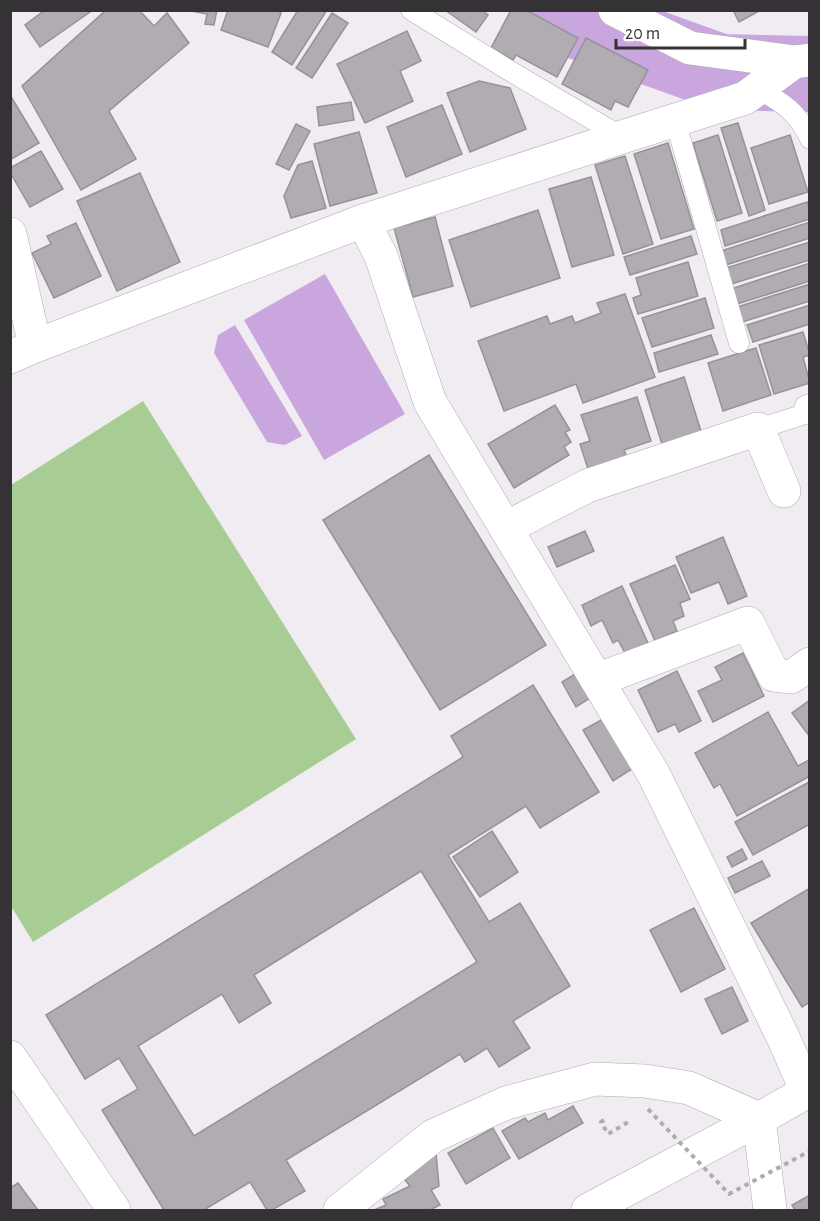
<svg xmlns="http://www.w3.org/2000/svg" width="820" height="1221" viewBox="0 0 820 1221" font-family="'Alegreya Sans',sans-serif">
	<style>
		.green { fill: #a8cd94 }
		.water { fill: #caa6df }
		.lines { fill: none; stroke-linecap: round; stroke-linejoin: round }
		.river { stroke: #caa6df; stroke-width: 76 }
		.building { fill: #b0acb2; stroke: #969298; stroke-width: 1.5; fill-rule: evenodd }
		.service-casing { stroke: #b0acb2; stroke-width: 21 }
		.minor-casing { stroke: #b0acb2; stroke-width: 34 }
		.secondary-casing { stroke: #b0acb2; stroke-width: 34 }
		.path { stroke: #afacb0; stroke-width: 4; stroke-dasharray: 4.5 4.5; stroke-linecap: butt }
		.service { stroke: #fff; stroke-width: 20 }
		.minor { stroke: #fff; stroke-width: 33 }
		.secondary { stroke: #fff; stroke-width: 33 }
		.path-bridge { stroke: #afacb0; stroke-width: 4; stroke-dasharray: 4.5 4.5; stroke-linecap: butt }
	</style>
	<rect width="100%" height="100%" fill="#f0ecf2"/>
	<!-- green -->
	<path class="green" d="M143,401l213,338 -323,203 -22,-36v-421z"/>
	<!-- water -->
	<g class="water">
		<path d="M325,274l80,140 -81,46 -80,-140z"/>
		<path d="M235,325l67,111 -17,9 -18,-3 -53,-89 4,-18z"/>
	</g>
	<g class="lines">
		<!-- river -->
		<path class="river" d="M560,10l15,10 145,52 90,2"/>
	</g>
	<!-- building -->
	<g class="building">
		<path d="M45,10h44l1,2 -50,35 -15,-22z"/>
		<path d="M106,10h33l15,16 13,-13 22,30 -80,68 27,48 -55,31 -59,-104z"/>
		<path d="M186,10h31l-3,15 -9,-1 2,-10z"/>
		<path d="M228,10h47l6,3 -13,34 -47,-17z"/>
		<path d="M298,10h29l-35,55 -20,-13z"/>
		<path d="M445,10h37l6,5 -12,17z"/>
		<path d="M511,10h15l52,28 -21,39 -41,-22 -3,5 -22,-12z"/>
		<path d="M733,10h28l-22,12z"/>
		<path d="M332,13l16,10 -36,55 -16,-10z"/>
		<path d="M407,31l14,30 -21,10 13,30 -48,22 -28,-59z"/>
		<path d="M586,38l62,32 -20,37 -13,-6 -4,9 -49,-26z"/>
		<path d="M479,81l31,7 16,41 -56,23 -23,-59z"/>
		<path d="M10,95l29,48 -29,17z"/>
		<path d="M351,102l3,18 -35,6 -2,-19z"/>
		<path d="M442,105l20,49 -56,23 -19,-50z"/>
		<path d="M738,123l27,87 -16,6 -28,-88z"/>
		<path d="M296,124l14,7 -21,39 -13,-6z"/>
		<path d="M359,132l18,61 -47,13 -16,-62z"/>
		<path d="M718,135l24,78 -25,8 -24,-78z"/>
		<path d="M790,135l18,57 -39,12 -18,-56z"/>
		<path d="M668,143l26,86 -33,10 -27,-85z"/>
		<path d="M41,151l22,38 -33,18 -20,-35v-4z"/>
		<path d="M625,156l28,88 -30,10 -28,-89z"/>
		<path d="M312,161l14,47 -35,10 -7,-22 14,-31z"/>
		<path d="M140,173l40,89 -63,29 -40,-90z"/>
		<path d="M591,177l23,78 -42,12 -23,-78z"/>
		<path d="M807,202l3,10v7l-85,27 -4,-16z"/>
		<path d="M538,210l22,68 -89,29 -22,-67z"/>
		<path d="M435,217l18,69 -40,11 -19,-69z"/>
		<path d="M810,222v16l-84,27 -5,-14z"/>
		<path d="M76,223l25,53 -47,22 -22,-45 19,-9 -4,-8z"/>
		<path d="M691,236l6,18 -67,21 -6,-18z"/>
		<path d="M810,242v18l-79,24 -5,-16z"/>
		<path d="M688,262l10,34 -60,18 -5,-16 8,-3 -5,-17z"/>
		<path d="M810,263v18l-73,23 -6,-15z"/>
		<path d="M810,284v17l-68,21 -5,-15z"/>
		<path d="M625,294l30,83 -72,26 -7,-19 -72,27 -26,-70 69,-25 3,8 22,-8 3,7 26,-10 -4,-10z"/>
		<path d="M705,298l9,30 -62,19 -10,-29z"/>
		<path d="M810,305v19l-57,18 -6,-17z"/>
		<path d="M803,332l7,23 -7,2 7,26 -36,11 -15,-49z"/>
		<path d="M711,335l7,19 -59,18 -5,-19z"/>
		<path d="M756,348l15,47 -48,16 -15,-48z"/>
		<path d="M684,377l17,54 -39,13 -17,-54z"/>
		<path d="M637,397l14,44 -27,9 3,7 -39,12 -8,-25 10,-3 -9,-26z"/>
		<path d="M555,405l15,25 -5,2 6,10 -7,5 5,8 -55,33 -26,-44z"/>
		<path d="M429,455l117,190 -106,65 -117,-190z"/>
		<path d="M585,531l9,20 -37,16 -9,-20z"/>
		<path d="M723,537l24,59 -19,8 -9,-22 -28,11 -15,-36z"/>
		<path d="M675,565l15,34 -10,4 4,13 -11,5 4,10 -22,10 -25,-57z"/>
		<path d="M622,586l26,57 -23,10 -7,-13 -5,3 -11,-23 -11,6 -9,-21z"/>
		<path d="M743,653l21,43 -51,26 -15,-31 24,-11 -7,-13z"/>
		<path d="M677,671l24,50 -22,11 -4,-8 -17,8 -20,-42z"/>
		<path d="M575,674l15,24 -14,9 -14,-25z"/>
		<path d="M533,685l66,107 -59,36 -14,-22 -78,49 41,67 31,-19 50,83 -57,35 17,27 -31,19 -12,-19 -22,14 -5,-8 -174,106 19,31 -33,19h-5l-17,-28 -46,28h-40l-62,-100 36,-21 -19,-31 -34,21 -39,-64 417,-258 -12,-21zM421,871l56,91 -283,174 -56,-90 84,-52 17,29 32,-20 -17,-28z"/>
		<path d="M810,700v37l-18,-24z"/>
		<path d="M768,712l30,54 11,-6 1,16 -73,40 -17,-32 -6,4 -19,-35z"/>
		<path d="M603,719l29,50 -19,12 -30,-51z"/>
		<path d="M809,782l1,42 -57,31 -18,-33z"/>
		<path d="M492,831l26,41 -38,25 -27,-40z"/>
		<path d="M742,849l5,10 -15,8 -5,-10z"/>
		<path d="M762,861l8,15 -35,17 -7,-15z"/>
		<path d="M810,888v114l-8,5 -51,-84z"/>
		<path d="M694,908l31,61 -44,23 -31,-62z"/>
		<path d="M732,987l16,34 -26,13 -17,-35z"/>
		<path d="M573,1106l10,17 -64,36 -17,-28 23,-13 3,4 17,-9 3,7z"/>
		<path d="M493,1128l17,30 -44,26 -18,-31z"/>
		<path d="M436,1153l3,33 -8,4 9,15 -10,5h-56l12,-5 -3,-6 27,-13 -5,-6z"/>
		<path d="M18,1183l20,27h-28v-22z"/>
		<path d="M810,1195v15h-15l-3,-5z"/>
	</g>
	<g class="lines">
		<defs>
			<g id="service">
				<path d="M411,10l94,58 117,69"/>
				<path d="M758,89c25,14 40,23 52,50"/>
				<path d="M675,120l64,223"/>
				<path d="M758,429l47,-15v-8l5,-2"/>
			</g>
			<g id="minor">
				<path d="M615,10l75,38 104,14"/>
				<path d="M363,221l18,35 49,146 224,373 129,262 24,55"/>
				<path d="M10,234l25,112"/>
				<path d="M10,357l25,-11 328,-125 259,-84 123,-39 49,-36 16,-2"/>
				<path d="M506,528l81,-42 171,-57 26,62"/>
				<path d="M597,680l151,-57 26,52 17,2 19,-13"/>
				<path d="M10,1057l104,153"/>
				<path d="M340,1210l93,-74 73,-33 89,-24 50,2 44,7 70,31 11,91"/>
			</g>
			<path id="secondary" d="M588,1210l171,-91 51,-29"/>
		</defs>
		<!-- service casing -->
		<use href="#service" class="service-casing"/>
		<!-- minor casing -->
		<use href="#minor" class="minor-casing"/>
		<!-- secondary casing -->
		<use href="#secondary" class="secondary-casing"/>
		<!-- path -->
		<path class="path" d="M604,1120l-3,2 7,12 22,-13"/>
		<!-- service -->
		<use href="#service" class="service"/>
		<!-- minor -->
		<use href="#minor" class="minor"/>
		<!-- secondary -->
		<use href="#secondary" class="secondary"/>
		<!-- path-bridge -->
		<path class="path-bridge" d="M648,1109l81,85 81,-43"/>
	</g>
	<!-- border -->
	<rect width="820" height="1221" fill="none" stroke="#343234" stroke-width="24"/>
	<!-- scale -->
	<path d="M616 39v9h129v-9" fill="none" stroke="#343234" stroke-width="3"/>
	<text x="625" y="39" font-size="18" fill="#343234" stroke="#ffffff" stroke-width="4.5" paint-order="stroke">20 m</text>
</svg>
